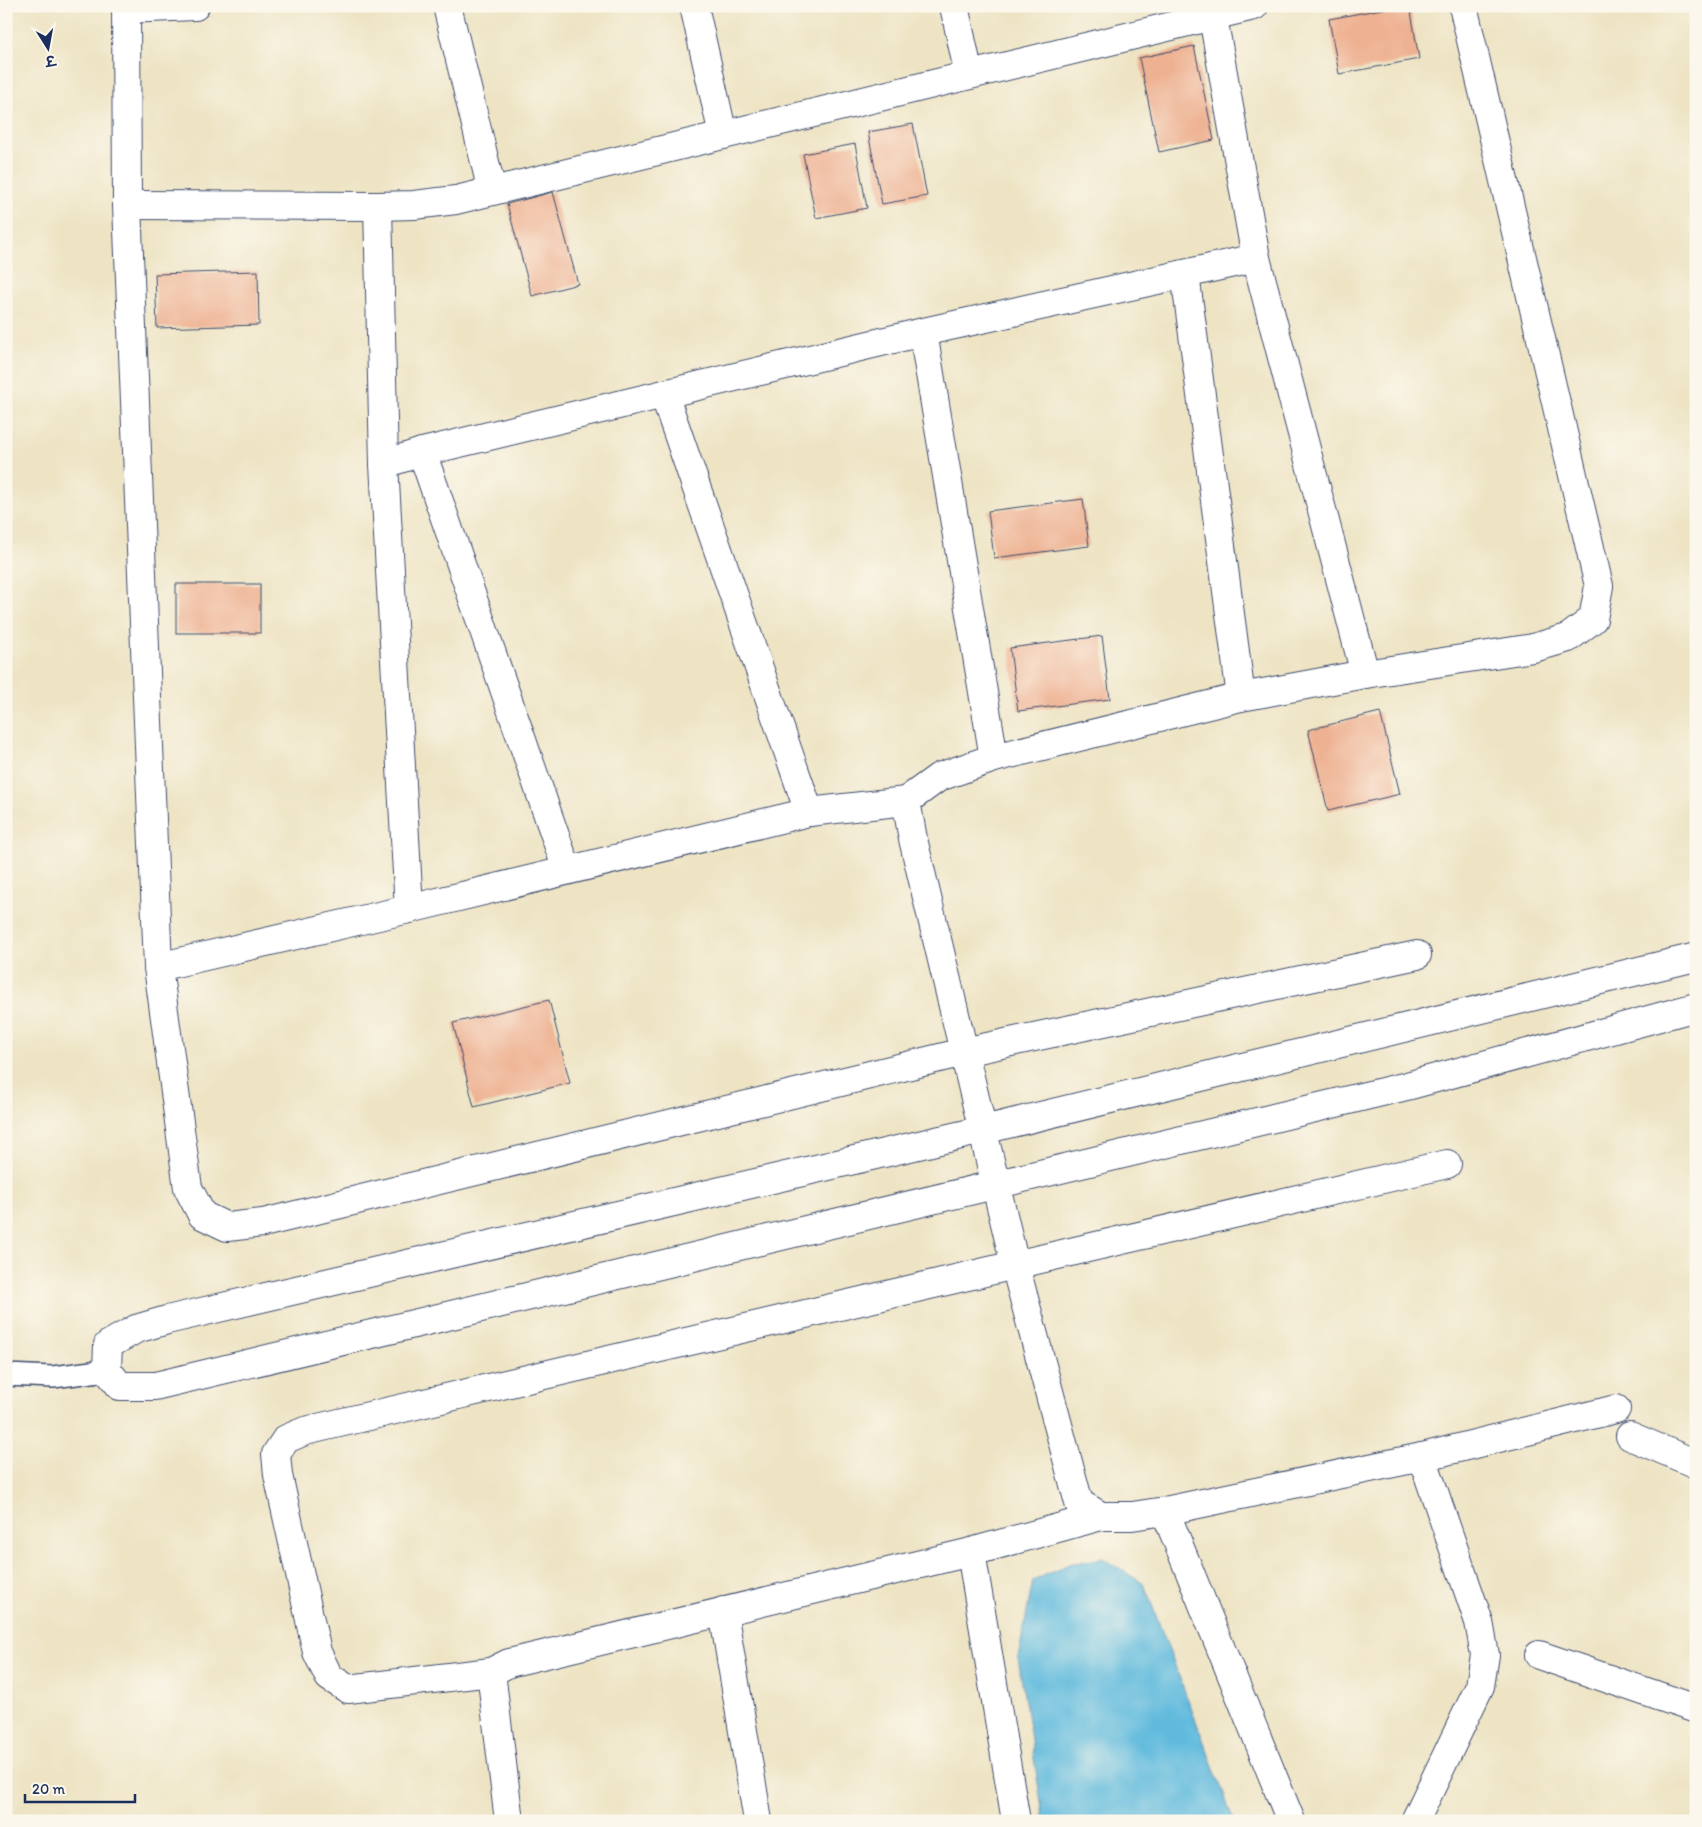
<svg xmlns="http://www.w3.org/2000/svg" width="1702" height="1827" viewBox="0 0 1702 1827" font-family="Itim,'Playpen Sans Deva',sans-serif">
	<style>
		.water { fill: #5fbadd; stroke: #3d749e }
		.building { fill: #eeb191 }
		.lines { fill: none; stroke-linecap: round; stroke-linejoin: round }
		.lane-casing { stroke: #3b4a6d; stroke-width: 24 }
		.street-casing { stroke: #3b4a6d; stroke-width: 30 }
		.lane { stroke: #fff; stroke-width: 21 }
		.street { stroke: #fff; stroke-width: 28 }
	</style>
	<rect width="100%" height="100%" fill="#fbf7ec"/>
	<filter id="ink" filterUnits="userSpaceOnUse"><feTurbulence type="fractalNoise" baseFrequency=".02" numOctaves="2"/><feDisplacementMap in="SourceGraphic" scale="10" xChannelSelector="R" yChannelSelector="G"/><feConvolveMatrix kernelMatrix="1 2 1 2 8 2 1 2 1" color-interpolation-filters="sRGB"/></filter>
	<filter id="wash" filterUnits="userSpaceOnUse"><feTurbulence type="fractalNoise" baseFrequency=".0096" numOctaves="4" result="noise"/><feDisplacementMap in="SourceGraphic" scale="20" xChannelSelector="R" yChannelSelector="G"/><feGaussianBlur stdDeviation="1.12" result="paint"/><feColorMatrix in="noise" values="0 0 0 0 0 0 0 0 0 0 0 0 0 0 0 0 0 1.4 0 .05"/><feComposite in="paint" operator="in"/></filter>
	<g filter="url(#wash)">
		<rect width="100%" height="100%" fill="#eee4c4"/>
		<!-- water -->
		<path class="water" d="M1103,1558l41,26 90,237h-190l-26,-163 15,-77 36,-17z"/>
		<g id="blocks">
			<!-- building -->
			<g class="building">
				<path d="M1398,6h12l9,53 -80,15 -10,-55z"/>
				<path d="M1194,46l20,94 -55,12 -20,-94z"/>
				<path d="M913,124l14,72 -45,8 -14,-72z"/>
				<path d="M855,144l12,64 -51,10 -13,-64z"/>
				<path d="M553,192l25,92 -46,12 -25,-92z"/>
				<path d="M258,271l1,54 -102,3 -2,-54z"/>
				<path d="M1083,499l6,47 -95,12 -6,-47z"/>
				<rect x="176" y="584" width="84" height="49"/>
				<path d="M1102,636l8,63 -92,12 -8,-63z"/>
				<path d="M1380,712l20,82 -72,17 -20,-81z"/>
				<path d="M549,1000l21,83 -96,24 -21,-84z"/>
			</g>
		</g>
	</g>
	<g filter="url(#ink)">
		<use href="#blocks" fill-opacity="0" stroke="#3b4a6d" stroke-width="1"/>
		<g class="lines">
			<defs>
				<path id="lane" d="M6,1375l47,2 54,-7"/>
				<g id="street">
					<path d="M126,6l1,199 31,762 30,221 14,27 25,12 36,-4 701,-171 453,-97"/>
					<path d="M447,6l45,185"/>
					<path d="M694,6l29,129"/>
					<path d="M954,6l15,69"/>
					<path d="M1211,6l45,252 109,416"/>
					<path d="M1463,6l136,580 -6,33 -25,19 -35,10 -168,26 -124,23 -247,61 -55,19 -33,24 7,38 102,426 64,238 22,13h31l33,-5 257,-54 194,-48"/>
					<path d="M126,9l69,-3"/>
					<path d="M127,205l251,1 36,-1 42,-5 798,-194"/>
					<path d="M378,206l6,258 25,445"/>
					<path d="M1185,274l56,423"/>
					<path d="M923,332l71,426"/>
					<path d="M664,394l145,418"/>
					<path d="M422,452l145,418"/>
					<path d="M384,464l38,-12 501,-120 333,-74"/>
					<path d="M1696,957l-713,173 -816,190 -31,9 -28,16 -1,25 13,16h35l1252,-300 289,-79"/>
					<path d="M158,967l251,-58 400,-97 97,-11"/>
					<path d="M1630,1436l66,28"/>
					<path d="M1165,1511l126,310"/>
					<path d="M971,1552l45,269"/>
					<path d="M723,1611l35,210"/>
					<path d="M1539,1655l157,54"/>
					<path d="M491,1672l-143,17 -19,-12 -12,-25 -39,-177 -2,-21 10,-15 19,-8 1142,-267"/>
					<path d="M509,1821l-18,-149 18,-9 462,-111 130,-36"/>
					<path d="M1415,1821l65,-135 5,-31 -6,-33 -57,-165"/>
				</g>
			</defs>
			<!-- lane casing -->
			<use href="#lane" class="lane-casing"/>
			<!-- street casing -->
			<use href="#street" class="street-casing"/>
			<!-- lane -->
			<use href="#lane" class="lane"/>
			<!-- street -->
			<use href="#street" class="street"/>
		</g>
	</g>
	<!-- margin -->
	<rect width="1702" height="1827" fill="none" stroke="#fbf7ec" stroke-width="25"/>
	<!-- north arrow -->
	<g transform="translate(48 48) rotate(169)" stroke="#fbf7ec" stroke-width="4" paint-order="stroke">
	<path d="M0-4L9 19L0 12L-9 19Z" fill="#1b2f5e"/>
	<text y="-8" font-size="14" font-weight="bold" text-anchor="middle" fill="#1b2f5e">उ</text>
	</g>
	<!-- scale -->
	<path d="M25 1794v8h110v-8" fill="none" stroke="#1b2f5e" stroke-width="2.5"/>
	<text x="32" y="1794" font-size="15" fill="#1b2f5e" stroke="#fbf7ec" stroke-width="4" paint-order="stroke">20 m</text>
</svg>
